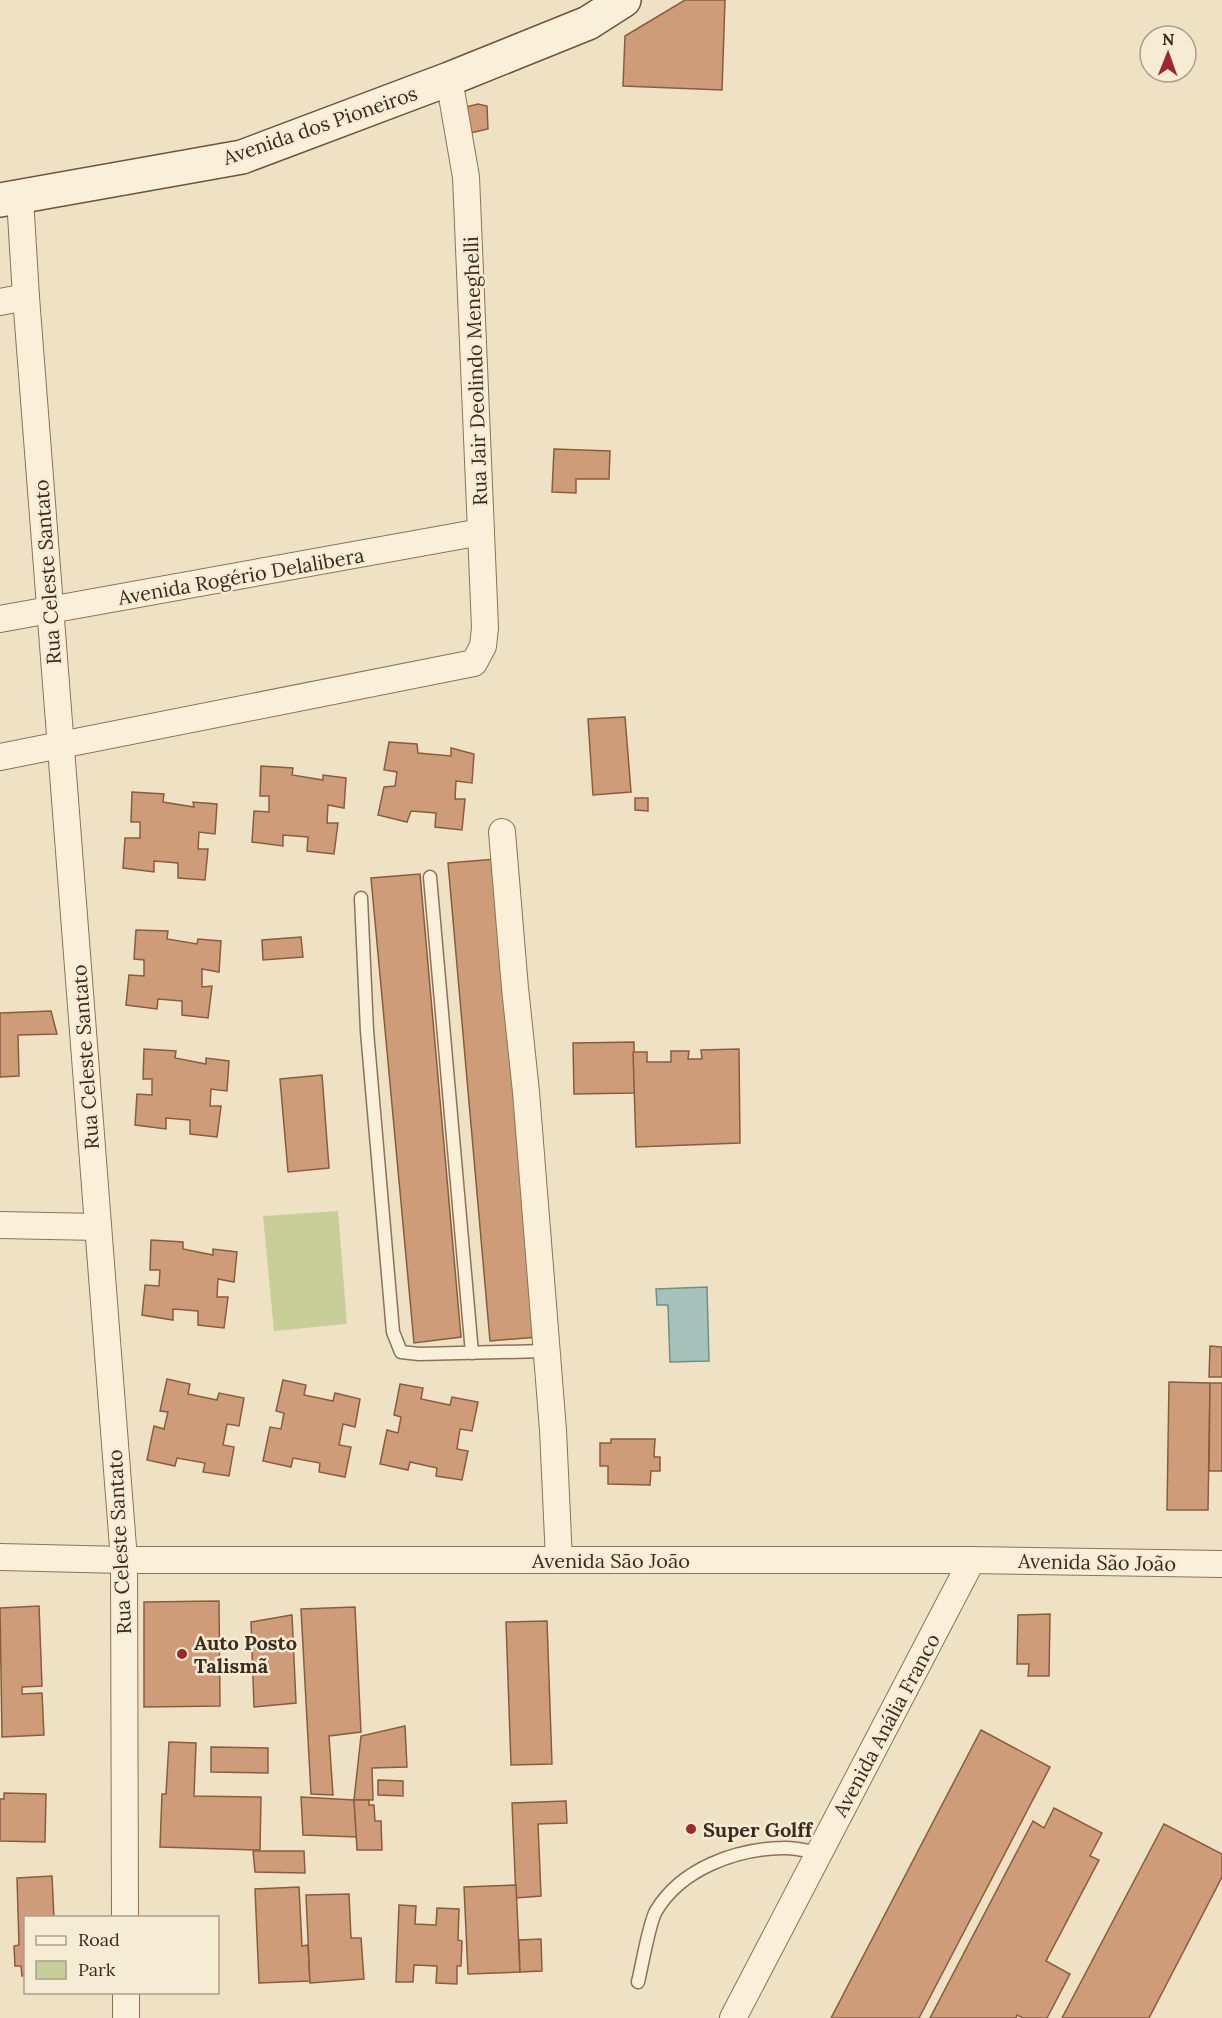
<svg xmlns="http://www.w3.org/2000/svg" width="1222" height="2018" viewBox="0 0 1222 2018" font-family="Lora,serif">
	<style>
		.green { fill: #c8ce98 }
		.water { fill: #a6c2ba; stroke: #6c9187; stroke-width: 1.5 }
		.building { fill: #ce9c79; stroke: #8a5c3f; stroke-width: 1.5 }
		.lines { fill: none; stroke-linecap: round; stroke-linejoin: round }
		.service-casing { stroke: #8a735a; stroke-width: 15 }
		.minor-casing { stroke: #8a735a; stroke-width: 28 }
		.secondary-casing { stroke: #6c543d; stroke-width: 36 }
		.service { stroke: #faefd8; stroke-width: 12 }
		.minor { stroke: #faefd8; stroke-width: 26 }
		.secondary { stroke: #faefd8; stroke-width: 33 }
		.poi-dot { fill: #9b292b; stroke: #f6ecd4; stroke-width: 2 }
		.labels { text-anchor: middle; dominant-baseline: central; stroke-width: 5; stroke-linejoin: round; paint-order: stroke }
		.street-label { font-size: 20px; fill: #3a2b1e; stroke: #f6ecd4 }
		.poi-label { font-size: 20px; font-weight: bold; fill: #3a2b1e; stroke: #f6ecd4; text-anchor: start }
	</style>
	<rect width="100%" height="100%" fill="#efe2c4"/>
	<!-- green -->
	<path class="green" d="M338,1211l9,113 -73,7 -11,-115z"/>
	<!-- water -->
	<path class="water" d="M707,1287l2,74 -39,1 -2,-57h-11l-1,-16z"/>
	<!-- building -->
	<g class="building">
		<path d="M685,0h40l-3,90 -99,-4 2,-50z"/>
		<path d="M478,104l9,2 1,23 -18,4 -4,-26z"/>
		<path d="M554,449l56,2 -1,28h-33v14l-24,-1z"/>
		<path d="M625,717l6,75 -38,3 -5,-76z"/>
		<path d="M389,742l28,2 1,9 33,3v-8l23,6 -2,29 -16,-2 -1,18h10l-3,31 -27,-3 1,-14 -25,-2 -4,11 -29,-7 6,-28 11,-1 2,-14 -13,-2z"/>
		<path d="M261,766l32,2 -1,7 31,5v-5l23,3 -2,30 -16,-3 -1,18h11l-4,31 -27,-3 1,-14 -25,-2v11l-31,-4 2,-31 15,1v-16h-9z"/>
		<path d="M132,792l32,2 -1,8 31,5 -1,-5 24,2 -2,30 -16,-2 -1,17h10l-3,31 -27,-2v-15l-24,-2v11l-31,-4 2,-30h15v-16h-9z"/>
		<path d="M635,798h13v13l-13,-1z"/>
		<path d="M496,859l42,478 -48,4 -42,-478z"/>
		<path d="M420,874l41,463 -47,6 -43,-465z"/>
		<path d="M136,930l32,1 -1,8 30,5 1,-5 23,2 -2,31 -17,-3v18l10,-1 -4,32 -26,-3v-14l-24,-2 -1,10 -31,-4 3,-30 15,1v-16l-10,-1z"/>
		<path d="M301,937l2,20 -40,3 -1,-20z"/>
		<path d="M51,1011l6,23 -39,1 1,41 -19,1v-64z"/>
		<path d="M634,1042l1,51 -61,1 -1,-51z"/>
		<path d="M144,1049l32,2 -1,7 31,6v-6l23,3 -2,30 -16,-2 -1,17h11l-4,31 -27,-3v-14l-24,-2v11l-31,-4 2,-31 15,1v-16h-9z"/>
		<path d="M739,1049l1,94 -104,4 -3,-95h14v10h24v-11h18l-1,8h14l-1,-9z"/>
		<path d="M322,1075l7,93 -41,4 -8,-93z"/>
		<path d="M151,1240l32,2v7l30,6v-6l24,3 -3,30 -16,-3 -1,18h11l-4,31 -26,-3v-14l-25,-2v11l-31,-5 3,-30 14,1 1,-16h-10z"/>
		<path d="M1210,1346l12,1v30h-13z"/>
		<path d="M167,1379l23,5 -2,10 29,6 2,-7 25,5 -5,28 -12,-2 -4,21 11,2 -5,29 -26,-4 2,-9 -28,-5 -2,8 -28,-6 7,-34 10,3 4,-17 -8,-1z"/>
		<path d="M283,1380l23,5 -2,10 29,6 2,-8 25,6 -5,28 -12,-3 -4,21 12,2 -6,30 -26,-5 1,-9 -27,-5 -2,9 -28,-6 7,-34 11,2 3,-16 -8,-2z"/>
		<path d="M1169,1382l41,1 -2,127h-41z"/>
		<path d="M1210,1383h12v88h-13z"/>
		<path d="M400,1384l23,4 -2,11 29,6 2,-8 26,5 -6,29 -12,-2 -3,20 11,2 -6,29 -26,-4 1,-8 -27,-6 -2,8 -28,-6 7,-34 11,3 3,-16 -7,-2z"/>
		<path d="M611,1439h44l-1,18h6v14h-9l-1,14 -42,-1v-18h-8v-23h11z"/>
		<path d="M219,1601l1,105 -76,1v-105z"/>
		<path d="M39,1606l3,80 -20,1v7l20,-1 2,42 -42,2 -2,-129z"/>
		<path d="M355,1607l6,125 -32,4 4,59 -22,-1 -10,-185z"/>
		<path d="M1050,1614l-1,62h-21l1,-12h-12l1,-49z"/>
		<path d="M292,1615l4,88 -42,4 -3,-85z"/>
		<path d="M547,1621l5,143 -41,1 -5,-143z"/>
		<path d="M405,1726l2,41 -35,1 1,32h-19l7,-64z"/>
		<path d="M981,1730l69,37 -131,251h-88z"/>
		<path d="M169,1742l27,1 -2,53 67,1 -1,53 -100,-3 2,-53h4z"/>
		<path d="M211,1747l57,1v25l-57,-1z"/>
		<path d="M378,1780l25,1v15l-25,-1z"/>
		<path d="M4,1793l42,1 -1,48 -45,-1v-42h4z"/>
		<path d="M301,1797l53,3 3,37 -54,-2z"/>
		<path d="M354,1800h15v5h5l1,16h6l1,29h-25z"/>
		<path d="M566,1801l1,22 -29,1 3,72 -25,2 -4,-95z"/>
		<path d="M1054,1808l48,25 -12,23 9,4 -53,101 24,13 -23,44h-24l-6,-3 -1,3h-86l103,-197 11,7z"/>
		<path d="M1164,1824l58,30v23l-73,141h-87z"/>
		<path d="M253,1851h51l1,22 -50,-1z"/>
		<path d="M52,1876l2,42h-28v57l-4,1 -1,-10h-6l-1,-20 5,-1 -2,-67z"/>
		<path d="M516,1885l4,87 -52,2 -4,-87z"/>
		<path d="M299,1887l3,59 6,-1 2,36 -51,2 -4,-94z"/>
		<path d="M349,1894l2,44h10l3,41 -54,4 -4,-88z"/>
		<path d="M399,1905l17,1 -1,18 21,1 1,-17 22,1 -1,31 4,1 -1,25h-4v18l-21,-1 1,-17 -23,-1 -1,17h-17z"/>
		<path d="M541,1939l1,32 -22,1 -1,-32z"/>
	</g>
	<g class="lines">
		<defs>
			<g id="service">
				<path d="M430,877l42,476"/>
				<path d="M361,898l6,133 26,301 8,20 18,2 127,-3"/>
				<path d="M638,1982c4,-16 11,-59 18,-71 25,-42 79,-62 127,-63 11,-1 24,3 36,5"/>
			</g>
			<g id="minor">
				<path d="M20,198l6,99 98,1263 1,358"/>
				<path d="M0,302l26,-5"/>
				<path d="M0,619l481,-87"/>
				<path d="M0,757l474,-94 9,-17 2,-18 -4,-96 -15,-355 -17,-98"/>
				<path d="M502,832l13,156 11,104 27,338 6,130"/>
				<path d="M0,1225l98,2"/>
				<path d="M0,1557l124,3h844l254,4"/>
				<path d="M126,1992v26"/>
				<path d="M733,2018l239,-458"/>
			</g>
			<path id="secondary" d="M0,200l242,-43 207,-78 139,-56 36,-23"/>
		</defs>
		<!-- service casing -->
		<use href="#service" class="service-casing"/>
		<!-- minor casing -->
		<use href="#minor" class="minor-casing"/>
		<!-- secondary casing -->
		<use href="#secondary" class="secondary-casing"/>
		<!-- service -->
		<use href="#service" class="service"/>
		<!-- minor -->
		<use href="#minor" class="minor"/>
		<!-- secondary -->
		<use href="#secondary" class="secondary"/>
	</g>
	<!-- markers -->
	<g class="poi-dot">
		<circle cx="182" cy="1654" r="6"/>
		<circle cx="691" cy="1829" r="6"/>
	</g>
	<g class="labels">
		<!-- street labels -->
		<g class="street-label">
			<text transform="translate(320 125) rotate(-19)">Avenida dos Pioneiros</text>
			<text transform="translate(475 371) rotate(-92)">Rua Jair Deolindo Meneghelli</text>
			<text transform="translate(47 572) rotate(-94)">Rua Celeste Santato</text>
			<text transform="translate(241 576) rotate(-10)">Avenida Rogério Delalibera</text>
			<text transform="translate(85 1057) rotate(-94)">Rua Celeste Santato</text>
			<text transform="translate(119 1542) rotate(-93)">Rua Celeste Santato</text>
			<text x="611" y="1560">Avenida São João</text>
			<text transform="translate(1097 1562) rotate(1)">Avenida São João</text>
			<text transform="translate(886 1725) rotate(-62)">Avenida Anália Franco</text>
		</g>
		<!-- poi labels -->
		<g class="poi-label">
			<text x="194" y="1642">Auto Posto<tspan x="194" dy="23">Talismã</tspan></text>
			<text x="703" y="1829">Super Golff</text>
		</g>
	</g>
	<!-- legend -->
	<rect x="24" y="1916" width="195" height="78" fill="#f6ecd4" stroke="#ab9f8b" stroke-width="1.5"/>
	<rect x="36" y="1936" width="30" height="9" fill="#faefd8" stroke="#ab9f8b" stroke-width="1.5"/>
	<text x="78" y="1946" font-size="18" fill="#3a2b1e">Road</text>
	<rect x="36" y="1961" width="30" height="18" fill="#c8ce98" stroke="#ab9f8b" stroke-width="1.5"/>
	<text x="78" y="1976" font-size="18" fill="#3a2b1e">Park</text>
	<!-- north arrow -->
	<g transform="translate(1168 54) rotate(1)"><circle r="28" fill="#f6ecd4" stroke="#ab9f8b" stroke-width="1.5"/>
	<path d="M0-4.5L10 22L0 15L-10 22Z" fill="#9b292b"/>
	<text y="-9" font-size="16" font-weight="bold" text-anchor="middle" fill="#3a2b1e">N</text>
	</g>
</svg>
